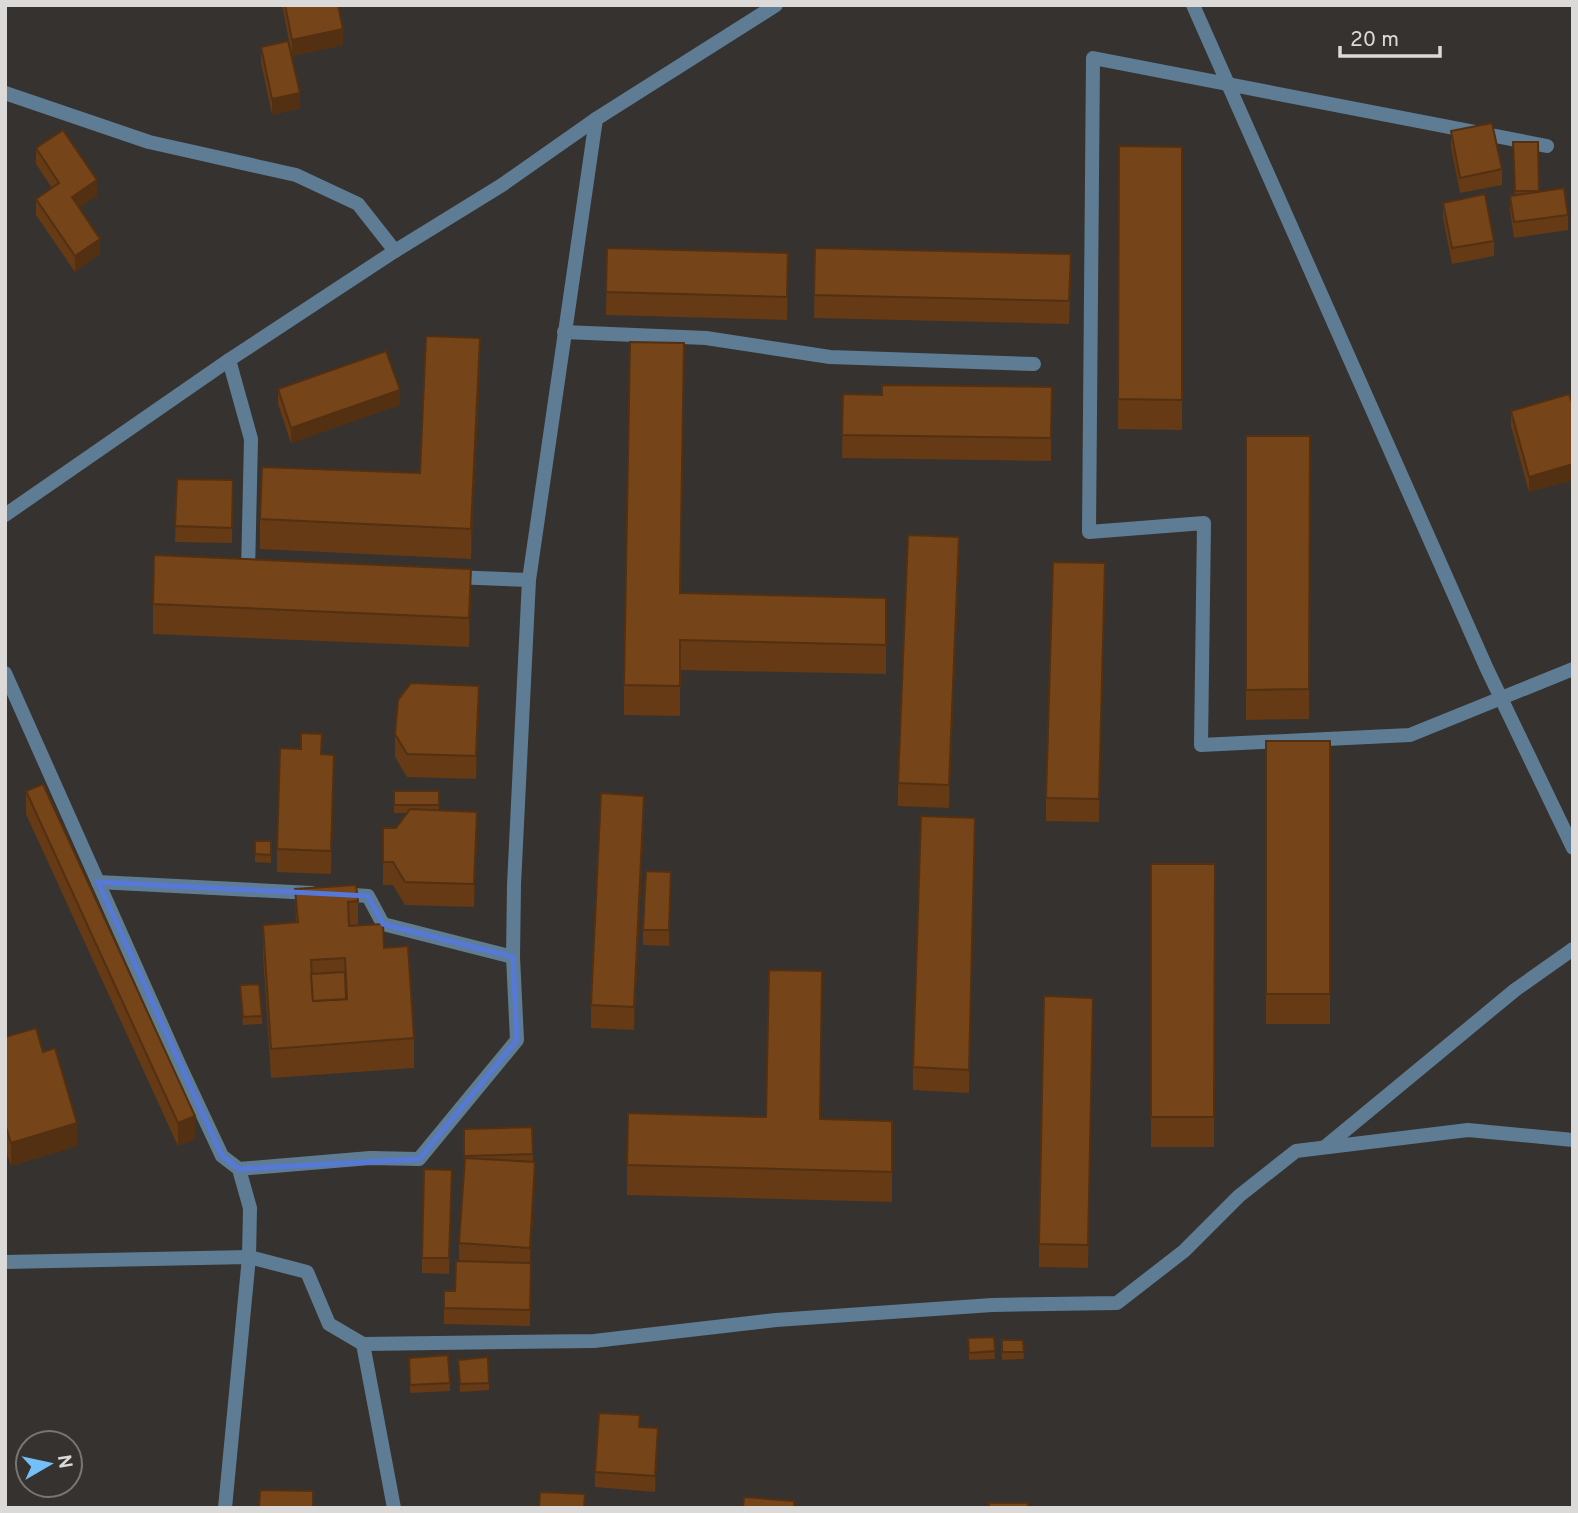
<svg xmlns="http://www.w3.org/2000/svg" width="1578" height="1513" viewBox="0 0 1578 1513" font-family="Overpass,sans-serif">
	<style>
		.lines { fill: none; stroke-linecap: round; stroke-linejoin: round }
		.street { stroke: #5e7d94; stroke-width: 14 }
		.wall { fill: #653a15 }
		.shaded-wall { fill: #523011 }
		.building { fill: #754418; stroke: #523011; stroke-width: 2; fill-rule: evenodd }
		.marked { fill: none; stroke: #5678d8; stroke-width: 5; stroke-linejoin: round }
	</style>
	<rect width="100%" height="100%" fill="#36322f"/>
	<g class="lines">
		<!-- street -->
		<g class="street">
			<path d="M1193,5l294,664 86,179"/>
			<path d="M5,93l144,49 147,33 62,29 37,47"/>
			<path d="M1547,146l-454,-88 -4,474 115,-9 -3,222 209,-10 163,-66"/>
			<path d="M564,332l142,6 124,19 204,7"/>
			<path d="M229,360l22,79 -3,133"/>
			<path d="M5,515l224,-155 166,-109 107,-66 94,-66"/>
			<path d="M453,577l76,3"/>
			<path d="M5,673l174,391 43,92 17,13 11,39 -1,49 -24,251"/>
			<path d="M98,882l214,11"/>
			<path d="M339,894l29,2 15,28 130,33"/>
			<path d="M1325,1147l190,-157 58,-41"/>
			<path d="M239,1169l131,-11 49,1 98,-119 -4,-83 1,-72 15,-305 67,-461 180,-114"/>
			<path d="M5,1262l244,-5 58,15 22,52 34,20 231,-3 182,-21 216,-15 125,-2 67,-52 55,-55 57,-45 172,-21 105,10"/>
			<path d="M363,1344l31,164"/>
		</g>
	</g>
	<!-- wall -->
	<g class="wall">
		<path d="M282,5h56l5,40 -51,11z"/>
		<path d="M261,47l39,61 -28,7 -11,-53z"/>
		<path d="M1451,131l51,38v16l-42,8 -9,-46z"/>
		<path d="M1513,142h25l1,50 29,23v15l-54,8 -4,-27v-15l5,-1z"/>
		<path d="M1119,146l63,1v283l-64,-1z"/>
		<path d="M36,148l61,47 -18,13 21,46 -25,18 -39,-57v-16l16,-11 -16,-24z"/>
		<path d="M1443,203l51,38v15l-42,8 -9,-46z"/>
		<path d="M607,248l181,28 -1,44 -181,-5z"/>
		<path d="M815,248l256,29 -2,47 -255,-6z"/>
		<path d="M480,368l-9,191 -211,-10v-30l160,-46z"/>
		<path d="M684,373l-3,220 205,5v76l-206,-4v46l-56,-1v-30z"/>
		<path d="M1052,387l-1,74 -209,-3 1,-64 39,1z"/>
		<path d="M278,389l122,16 -109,38 -13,-39z"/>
		<path d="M1573,405v75l-44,12 -18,-66v-15z"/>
		<path d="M1246,436h64l-1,283 -63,1z"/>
		<path d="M177,479l56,1 -1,63 -57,-1z"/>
		<path d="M959,560l-10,248 -51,-2v-23z"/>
		<path d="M1105,586l-6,236 -53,-1v-23z"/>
		<path d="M471,599l-2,48 -316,-13v-30z"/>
		<path d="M479,709l-3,70 -69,-2 -12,-20v-23z"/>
		<rect x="1266" y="741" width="64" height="283"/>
		<path d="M322,754l12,24 -3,96 -54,-2v-23z"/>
		<path d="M26,791l169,348 -17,7 -152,-332z"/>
		<path d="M394,791h45v19l38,25 -3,72 -69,-2 -12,-20h-10v-57h13l11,-15h-13z"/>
		<path d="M644,819l-10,211 -43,-2v-23z"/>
		<path d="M255,841h16v22l-16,-1z"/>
		<path d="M975,841l-6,252 -56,-3v-23z"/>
		<path d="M1151,864h64l-1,283h-63z"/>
		<path d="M671,872l-2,74 -26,-1v-15z"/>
		<path d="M295,889l63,12v25l26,22 30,90v30l-143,10 -8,-123v-30l33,-2z"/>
		<path d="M240,985l22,31v8l-19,1z"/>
		<path d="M1093,998l-5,270 -49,-1v-23z"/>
		<path d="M822,1001l-2,118 72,2v81l-265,-7v-30l139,-48z"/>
		<path d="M5,1037l38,15 34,94 -66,20 -6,-19z"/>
		<path d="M532,1127l1,35 2,23 -5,78h1l-1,63 -86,-2v-33h11l4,-30v-18l5,-78v-36z"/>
		<path d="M452,1185l-3,89 -27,-1v-15z"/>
		<path d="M994,1337l1,22 -26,1 -1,-22z"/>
		<path d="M1002,1340h21l1,19 -22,1z"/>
		<path d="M409,1358l41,25v8l-40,2z"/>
		<path d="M458,1360l31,23v7l-29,2z"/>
		<path d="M640,1427l18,17 -3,48 -60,-5v-15z"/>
	</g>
	<!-- shaded-wall -->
	<g class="shaded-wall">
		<path d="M343,29v16l-51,11v-16z"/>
		<path d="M300,93v15l-28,7v-16z"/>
		<path d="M97,180v15l-25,18v-16z"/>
		<path d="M100,239v15l-25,18v-16z"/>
		<path d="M480,338v30l-9,191v-30z"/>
		<path d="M400,390v15l-109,38v-15z"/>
		<path d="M1573,464v16l-44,12v-15z"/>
		<path d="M959,537v23l-10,248v-23z"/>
		<path d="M1105,563v23l-6,236v-23z"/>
		<path d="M471,569v30l-2,48v-29z"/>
		<path d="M479,686v23l-3,70v-23z"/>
		<path d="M334,755v23l-3,96v-23z"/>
		<path d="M644,796v23l-10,211v-23z"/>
		<path d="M477,812v23l-3,72v-23z"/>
		<path d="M975,818v23l-6,252v-23z"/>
		<path d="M195,1116v23l-17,7v-23z"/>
		<path d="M77,1123v23l-66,20v-23z"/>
		<path d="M535,1162v23l-5,86v-23z"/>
		<path d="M658,1428v16l-3,48v-16z"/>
	</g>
	<!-- building -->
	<g class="building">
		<path d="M285,5h53l5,24 -51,11z"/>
		<path d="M288,41l12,52 -28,6 -11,-52z"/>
		<path d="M1492,123l10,46 -42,9 -9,-47z"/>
		<path d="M63,130l34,50 -25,17 28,42 -25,17 -39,-57 23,-16 -23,-35z"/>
		<path d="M1513,142h25l1,49h-24z"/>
		<path d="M1119,146l63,1v253l-64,-1z"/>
		<path d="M1564,188l4,27 -54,7 -4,-26z"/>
		<path d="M1485,194l9,47 -42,7 -9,-45z"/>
		<path d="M607,248l181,5 -1,44 -181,-5z"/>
		<path d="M815,248l256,6 -2,47 -255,-6z"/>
		<path d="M426,336l54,2 -9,191 -211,-10 2,-52 158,6z"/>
		<path d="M630,342l54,1 -4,250 206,5v47l-206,-5v46l-56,-1z"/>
		<path d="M386,351l14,39 -109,38 -13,-39z"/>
		<path d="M882,385l170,2 -1,51 -209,-3 1,-41 39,1z"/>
		<path d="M1569,394l4,11v59l-44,13 -18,-66z"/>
		<path d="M1246,436h64l-1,253 -63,1z"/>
		<path d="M177,479l56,1 -1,48 -57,-2z"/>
		<path d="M908,535l51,2 -10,248 -51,-2z"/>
		<path d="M154,555l317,14 -2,49 -316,-14z"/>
		<path d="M1053,562l52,1 -6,236 -53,-1z"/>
		<path d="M411,683l68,3 -3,70 -69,-2 -12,-20 3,-34z"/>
		<path d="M301,733l21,1 -1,20 13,1 -3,96 -54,-2 3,-101 21,1z"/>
		<rect x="1266" y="741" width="64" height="253"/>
		<path d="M43,784l152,332 -17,7 -152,-332z"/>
		<rect x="394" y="791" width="45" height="14"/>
		<path d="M601,793l43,3 -10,211 -43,-2z"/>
		<path d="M410,809l67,3 -3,72 -69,-2 -12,-20h-10v-34h13z"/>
		<path d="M921,816l54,2 -6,252 -56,-3z"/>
		<path d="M255,841h16v14l-16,-1z"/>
		<path d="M1151,864h64l-1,253h-63z"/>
		<path d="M646,871l25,1 -2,58h-26z"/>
		<path d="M356,885l2,16 -10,1 1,24 34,-2 1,24 24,-2 6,92 -143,11 -8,-124 35,-3 -3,-33zM345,958l2,41 -34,2 -2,-41z"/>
		<path d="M769,970l53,1 -2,148 72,2v51l-265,-7 1,-52 138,4z"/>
		<path d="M345,972l1,27 -33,2 -2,-27z"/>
		<path d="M259,984l3,32 -19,1 -3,-32z"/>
		<path d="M1044,996l49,2 -5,247 -49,-1z"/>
		<path d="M36,1028l7,24 12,-4 22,75 -66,20 -6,-19v-87z"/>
		<path d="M532,1127l1,27 -69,2v-27z"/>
		<path d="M465,1158l70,4 -5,86 -71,-5z"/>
		<path d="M424,1169l28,1 -3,88h-27z"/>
		<path d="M456,1261l75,2 -1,47 -86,-2v-17h11z"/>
		<path d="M994,1337l1,14 -26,2 -1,-15z"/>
		<path d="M1002,1340h21l1,12h-22z"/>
		<path d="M448,1355l2,28 -40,2 -1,-27z"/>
		<path d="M488,1357l1,26 -29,1 -2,-24z"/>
		<path d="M599,1413l41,2 -1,12 19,1 -3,48 -60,-4z"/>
		<path d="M260,1490l53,1v17h-54z"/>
		<path d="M540,1492l45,2 -1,14h-45z"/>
		<path d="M744,1497l50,4v7h-51z"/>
		<rect x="989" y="1503" width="39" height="5"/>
	</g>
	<!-- marked area -->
	<path class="marked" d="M98,882l270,14 15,28 130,33 4,83 -98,119 -180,10 -17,-13z"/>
	<!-- border -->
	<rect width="1578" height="1513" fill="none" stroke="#dcdad8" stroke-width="14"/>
	<!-- north arrow -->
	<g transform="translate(49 1464) rotate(81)"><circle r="33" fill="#36322f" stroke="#787573" stroke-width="2"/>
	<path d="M0-5L12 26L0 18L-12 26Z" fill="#74c0f6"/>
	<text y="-10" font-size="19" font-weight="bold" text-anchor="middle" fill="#dcdad8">N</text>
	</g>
	<!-- scale -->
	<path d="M1340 46v10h100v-10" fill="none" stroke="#dcdad8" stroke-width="3.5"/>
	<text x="1350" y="46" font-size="21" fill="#dcdad8" stroke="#36322f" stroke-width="5" paint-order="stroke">20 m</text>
</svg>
